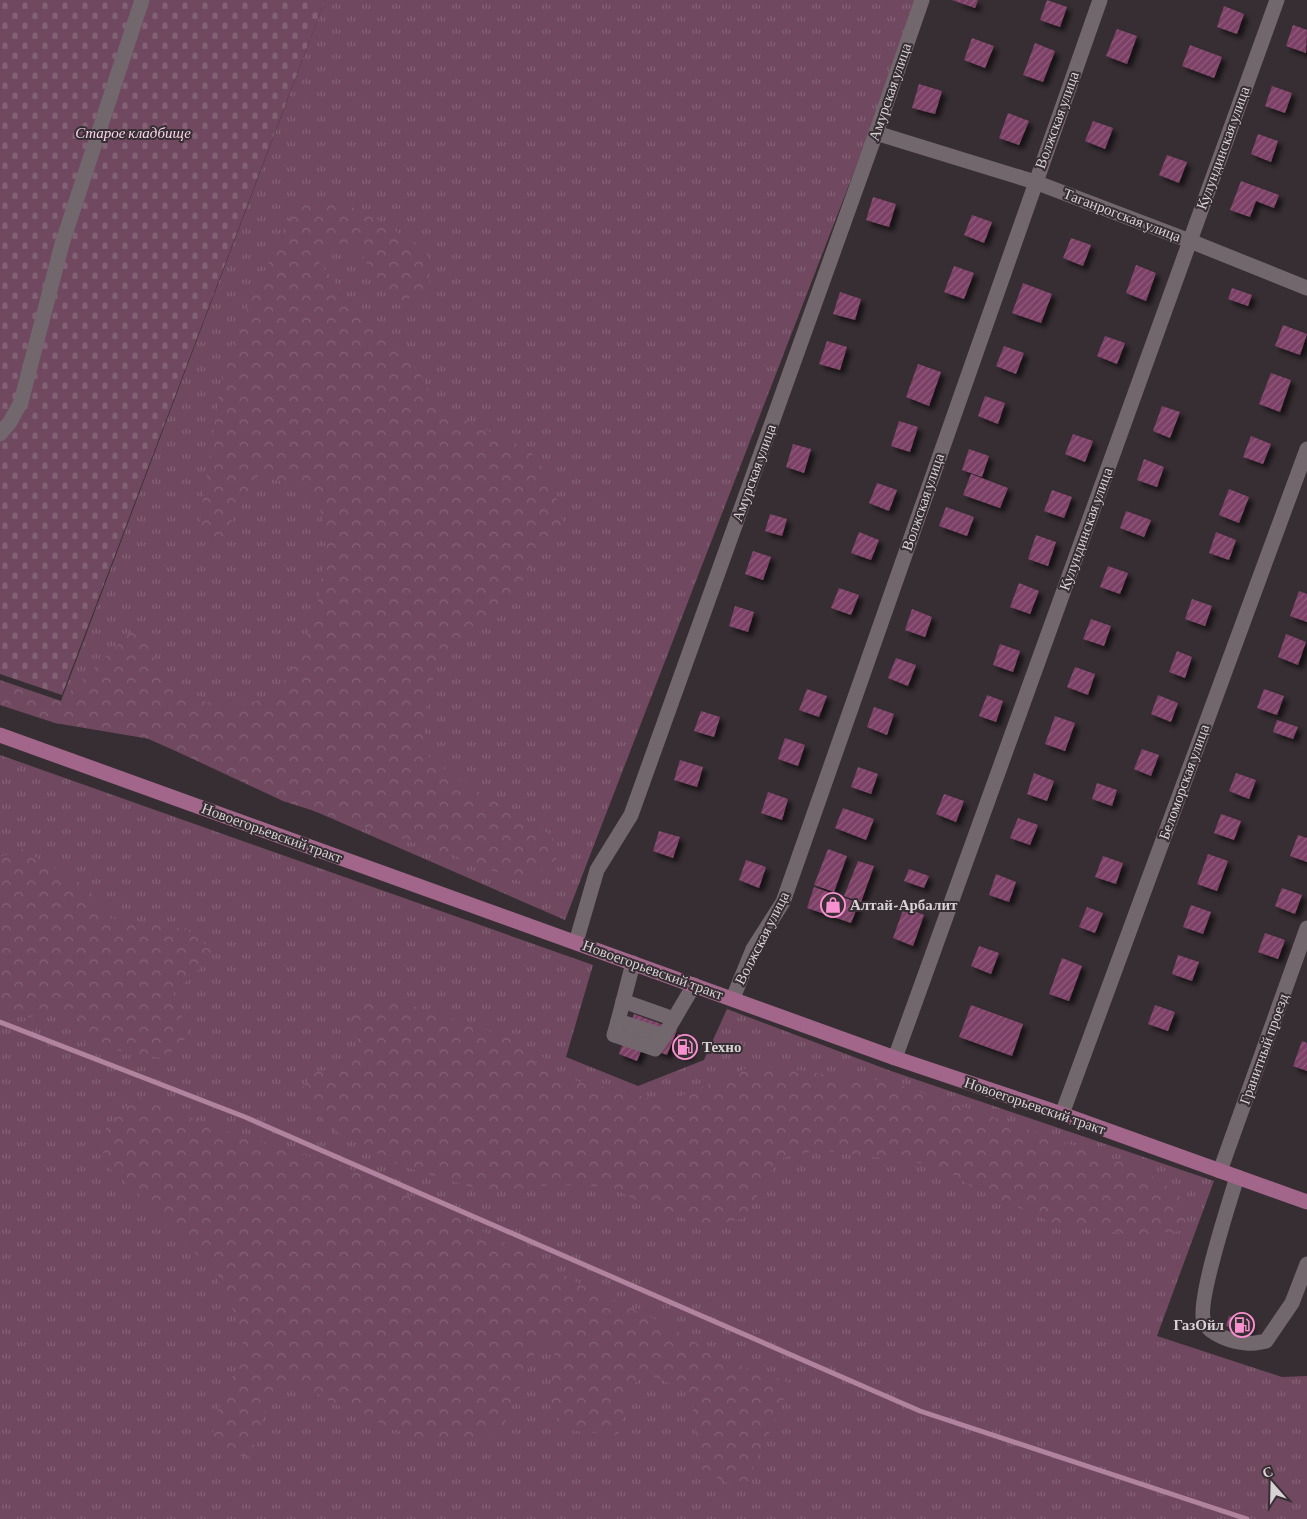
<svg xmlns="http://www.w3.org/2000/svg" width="1307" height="1519" viewBox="0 0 1307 1519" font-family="'Crimson Pro',serif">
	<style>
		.grass { fill: url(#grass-tufts) }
		.forest { fill: url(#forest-crowns) }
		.cemetery { fill: url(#cemetery-stones) }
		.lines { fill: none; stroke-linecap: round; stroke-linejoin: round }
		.stream { stroke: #b1839e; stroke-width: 5 }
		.building { fill: url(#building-hatch); filter: url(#shadow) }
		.minor { stroke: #72676d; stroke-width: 15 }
		.major { stroke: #a2668b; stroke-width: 15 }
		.labels { text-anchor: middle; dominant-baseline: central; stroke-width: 4; stroke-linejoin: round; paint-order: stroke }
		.street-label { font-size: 15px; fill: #d8d2d5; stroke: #372e33 }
		.park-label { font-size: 15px; font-style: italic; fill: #fad4ea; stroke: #372e33 }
		.poi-label { font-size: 15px; font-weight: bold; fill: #d8d2d5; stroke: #372e33; text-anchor: start }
	</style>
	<defs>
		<pattern id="grass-tufts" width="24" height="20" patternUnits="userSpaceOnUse" patternTransform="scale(1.25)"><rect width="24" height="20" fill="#704960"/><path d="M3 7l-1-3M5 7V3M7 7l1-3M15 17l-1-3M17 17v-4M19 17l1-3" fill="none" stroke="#846276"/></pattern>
		<pattern id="forest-crowns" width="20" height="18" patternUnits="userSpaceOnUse" patternTransform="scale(1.25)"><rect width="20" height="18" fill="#704960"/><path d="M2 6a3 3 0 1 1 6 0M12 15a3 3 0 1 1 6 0" fill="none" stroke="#846276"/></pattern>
		<pattern id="cemetery-stones" width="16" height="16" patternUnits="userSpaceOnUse" patternTransform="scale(1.25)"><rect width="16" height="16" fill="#704960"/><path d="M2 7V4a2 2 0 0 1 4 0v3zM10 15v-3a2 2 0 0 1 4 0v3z" fill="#846276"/></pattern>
		<pattern id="building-hatch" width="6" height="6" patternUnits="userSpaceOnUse" patternTransform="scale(1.25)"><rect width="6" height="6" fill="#7d4166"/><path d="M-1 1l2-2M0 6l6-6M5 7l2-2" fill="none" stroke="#8f5c7b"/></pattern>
		<filter id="shadow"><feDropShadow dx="4.5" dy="4.5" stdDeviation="2.5" flood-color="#0009"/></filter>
	</defs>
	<rect width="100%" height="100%" fill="#372e33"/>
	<!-- grass -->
	<g class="grass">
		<path d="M325,0h590l-46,133 -304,787 -504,-219z"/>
		<path d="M0,755l593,210 -27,92 72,29 66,-26 23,-51 164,62 323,110 -57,155 125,41 25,-1v143h-1307z"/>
	</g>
	<!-- forest -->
	<g class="forest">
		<path d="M303,200l41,3 42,21 43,30 1,38 -38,11 -36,-57 -26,3 -11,14 58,69 42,40 18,35 92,43 22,29 13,48 -23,14 -14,34 -35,42 -23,11 -32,35 -13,54v35l33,27 94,56 9,21 -35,27 -73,-28 -169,-54 -133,-62 -95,-16 -55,-18v-25l61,21 72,-71 19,9 4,30 28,28 50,11 41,-13 24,-37 17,-46 10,-61 -7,-53 -21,-13 -40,-9 -38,65 -22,-8 26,-171 62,-138z"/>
		<path d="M22,849l65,38 23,31 76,11 28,23 -20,23 -21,17 16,44 -25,22 -27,-3 -52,-13 -8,-34 -53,10 -24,-9v-152z"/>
		<path d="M368,1001l39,3 109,35 25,16 23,23 62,15 41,9 85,-36 29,1 58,10 50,4 250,87 38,24 12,20 -8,19 -49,4 -79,-12 -81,-36 -35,-22 -119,-15 -40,9 -33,59 -21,5 -30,-1 -46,-16 -34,-17 -31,-4 -44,1 -52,6 -88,-27 -71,-38 -32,-33 20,-22 33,-7 13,-13 -13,-39z"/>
		<path d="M137,1096l100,39 109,32 120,55 114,62 83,39 61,37 67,23 -48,108 -41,-21 -9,-61 -4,-17 -41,-18 -18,12 -12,49 -52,-5 -17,-26 7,-62 -14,-6 -38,89 -21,12 -60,4 -93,-39 -39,-25 -22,24 -20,57 -36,-10v-27l22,-50 8,-30 -9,-30 -13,-17 -6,-35 -18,-4 -60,-62 -35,-31 4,-34z"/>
	</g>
	<!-- cemetery -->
	<path class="cemetery" d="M0,0h325l-263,695 -62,-21z"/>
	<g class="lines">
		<!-- stream -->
		<path class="stream" d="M0,1022l245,95 675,294 327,108"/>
	</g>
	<!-- building -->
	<g class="building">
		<path d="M952,0h26l-3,8z"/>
		<path d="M1047,0l20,7 -7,20 -20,-7z"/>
		<path d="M1224,6l20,8 -7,20 -20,-7z"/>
		<path d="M1293,25l14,5 -1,23 -20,-7z"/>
		<path d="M1117,29l20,7 -10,28 -21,-8z"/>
		<path d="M972,38l22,8 -9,22 -21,-8z"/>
		<path d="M1035,43l20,8 -12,31 -20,-7z"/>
		<path d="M1190,45l32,12 -8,21 -32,-12z"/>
		<path d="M919,84l23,7 -7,23 -23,-6z"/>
		<path d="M1272,86l20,7 -7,20 -20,-7z"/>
		<path d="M1008,113l21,8 -10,24 -20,-7z"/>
		<path d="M1093,121l20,7 -8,21 -20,-8z"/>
		<path d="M1258,134l20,7 -7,21 -20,-8z"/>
		<path d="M1167,155l20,7 -8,21 -20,-8z"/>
		<path d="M1241,181l38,14 -5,13 -18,-7 -6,16 -20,-7z"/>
		<path d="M873,197l23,7 -7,23 -23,-7z"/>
		<path d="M972,215l20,7 -8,21 -20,-8z"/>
		<path d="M1071,238l20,7 -8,21 -20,-8z"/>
		<path d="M1136,265l20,8 -10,28 -20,-8z"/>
		<path d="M954,266l20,7 -10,26 -20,-7z"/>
		<path d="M1023,283l29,11 -11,29 -29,-10z"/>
		<path d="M1232,288l20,7 -4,11 -20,-7z"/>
		<path d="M840,292l21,7 -6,21 -22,-6z"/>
		<path d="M1283,325l24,9 -7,21 -25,-9z"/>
		<path d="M1105,336l20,7 -8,21 -20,-8z"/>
		<path d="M827,341l20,6 -7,23 -21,-6z"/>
		<path d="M1004,346l20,7 -8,21 -20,-8z"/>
		<path d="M918,364l23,8 -12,34 -23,-9z"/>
		<path d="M1271,373l20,7 -11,32 -21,-8z"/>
		<path d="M985,396l20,7 -7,21 -20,-8z"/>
		<path d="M1162,406l18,6 -10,26 -17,-7z"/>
		<path d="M899,421l19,6 -8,25 -19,-6z"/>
		<path d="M1073,434l20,7 -8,21 -20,-8z"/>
		<path d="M1251,436l20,8 -8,20 -20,-7z"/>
		<path d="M793,444l18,5 -7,24 -18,-6z"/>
		<path d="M969,449l20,7 -7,21 -20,-7z"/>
		<path d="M1144,459l20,8 -7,20 -20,-7z"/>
		<path d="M971,474l37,14 -8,20 -37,-13z"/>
		<path d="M877,483l20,7 -8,21 -20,-8z"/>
		<path d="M1229,489l20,8 -10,26 -20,-8z"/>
		<path d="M1052,490l20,7 -8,21 -20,-7z"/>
		<path d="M946,507l28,10 -7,19 -28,-10z"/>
		<path d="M1126,511l25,9 -7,17 -24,-9z"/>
		<path d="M770,514l17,5 -5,17 -17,-5z"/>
		<path d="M859,532l20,8 -8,20 -20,-7z"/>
		<path d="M1216,532l20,8 -7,20 -20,-7z"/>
		<path d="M1036,535l20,7 -8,24 -20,-7z"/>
		<path d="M753,551l18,6 -8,23 -18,-6z"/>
		<path d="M1108,566l20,7 -8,21 -20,-7z"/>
		<path d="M1019,583l20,8 -9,23 -20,-7z"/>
		<path d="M839,588l20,7 -8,20 -20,-7z"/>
		<path d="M1299,591l8,3v28l-17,-6z"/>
		<path d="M1192,599l20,7 -7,20 -20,-7z"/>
		<path d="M735,606l19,6 -6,20 -19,-6z"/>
		<path d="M912,609l20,8 -7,20 -20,-7z"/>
		<path d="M1091,619l20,7 -7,20 -21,-7z"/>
		<path d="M1286,634l20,8 -8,23 -20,-8z"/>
		<path d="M1000,644l20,7 -7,21 -20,-7z"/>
		<path d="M1177,651l15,6 -7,21 -16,-6z"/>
		<path d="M896,658l20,7 -8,21 -20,-8z"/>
		<path d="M1075,667l20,7 -7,21 -21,-8z"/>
		<path d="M807,689l20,7 -8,21 -20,-7z"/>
		<path d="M1264,689l20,7 -7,19 -20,-7z"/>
		<path d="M987,695l16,6 -7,21 -17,-6z"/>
		<path d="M1158,695l20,8 -7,19 -20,-8z"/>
		<path d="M874,707l20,7 -7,21 -20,-8z"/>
		<path d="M701,711l19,6 -6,20 -20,-6z"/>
		<path d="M1055,716l20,7 -10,28 -20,-7z"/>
		<path d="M1277,720l21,7 -5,12 -20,-7z"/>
		<path d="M785,738l20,7 -7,21 -20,-7z"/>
		<path d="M1142,749l17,6 -8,21 -17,-7z"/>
		<path d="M680,760l23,7 -6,20 -23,-7z"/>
		<path d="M858,767l20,7 -7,20 -20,-7z"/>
		<path d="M1034,773l20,8 -7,20 -20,-7z"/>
		<path d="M1236,773l20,7 -7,19 -20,-8z"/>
		<path d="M1097,783l20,7 -5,16 -20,-7z"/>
		<path d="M768,792l20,7 -6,21 -21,-7z"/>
		<path d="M944,794l20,7 -8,21 -20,-8z"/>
		<path d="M843,808l31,11 -8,21 -31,-12z"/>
		<path d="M1221,814l20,7 -7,19 -20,-7z"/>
		<path d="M1018,818l20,7 -8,20 -20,-7z"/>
		<path d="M659,831l21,6 -7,21 -20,-7z"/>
		<path d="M1298,835l9,3v24l-17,-6z"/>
		<path d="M828,849l19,7 -13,36 -20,-7z"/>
		<path d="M1208,854l20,7 -11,30 -20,-7z"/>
		<path d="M1103,856l20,7 -7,21 -21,-7z"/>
		<path d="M746,860l20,7 -7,21 -20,-8z"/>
		<path d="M858,861l16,5 -13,36 -17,-6z"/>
		<path d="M909,869l20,7 -5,12 -20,-7z"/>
		<path d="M996,874l20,8 -7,20 -20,-7z"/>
		<path d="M814,887l45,16 -8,20 -44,-15z"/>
		<path d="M1282,888l20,7 -7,19 -20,-8z"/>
		<path d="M1191,905l20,7 -8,22 -20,-7z"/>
		<path d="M904,907l20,8 -11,31 -20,-8z"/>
		<path d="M1087,907l16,6 -8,20 -16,-6z"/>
		<path d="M1265,933l20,7 -7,19 -20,-7z"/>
		<path d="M979,946l20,7 -8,21 -20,-8z"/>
		<path d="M1178,955l21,7 -7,19 -20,-7z"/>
		<path d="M1062,958l20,8 -13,35 -20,-7z"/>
		<path d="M971,1005l52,19 -11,32 -53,-19z"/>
		<path d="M1155,1005l20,7 -7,19 -20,-7z"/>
		<path d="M634,1014l43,16 -10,25 -24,-9 -6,15 -18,-7z"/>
		<path d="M678,1034l16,5 -6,18 -16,-6z"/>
		<path d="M1302,1041l5,2v28l-14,-5z"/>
		<path d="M1229,1316l22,5 -3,11 -22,-6z"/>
	</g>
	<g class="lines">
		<!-- minor -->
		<g class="minor">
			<path d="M876,133l159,49 155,59 117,47"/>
			<path d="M0,434l10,-12 11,-20 41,-158 80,-244"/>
			<path d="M576,942l21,-72 34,-55 245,-682 46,-133"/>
			<path d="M633,963l-15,58 46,15 30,-51"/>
			<path d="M733,998l20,-49 30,-47 317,-902"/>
			<path d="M623,1001l51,18"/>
			<path d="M618,1021l-4,14 41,14 9,-13"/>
			<path d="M895,1058l382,-1058"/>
			<path d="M1062,1114l245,-665"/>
			<path d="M1220,1171l87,-243"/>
			<path d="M1237,1177c-7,23 -41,127 -33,145 6,13 29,20 43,21 6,1 13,-1 19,-2l26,-38 15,-39"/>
		</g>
		<!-- major -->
		<path class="major" d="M0,735l895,323 167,56 245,88"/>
	</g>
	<!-- icons -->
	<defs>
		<symbol id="shop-ring" viewBox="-11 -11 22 22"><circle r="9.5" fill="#372e33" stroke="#f790cf" stroke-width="1.5"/><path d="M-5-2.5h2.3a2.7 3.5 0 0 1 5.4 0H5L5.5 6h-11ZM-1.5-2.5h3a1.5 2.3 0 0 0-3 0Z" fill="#f790cf"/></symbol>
		<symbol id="fuel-ring" viewBox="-11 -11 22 22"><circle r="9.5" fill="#372e33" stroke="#f790cf" stroke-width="1.5"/><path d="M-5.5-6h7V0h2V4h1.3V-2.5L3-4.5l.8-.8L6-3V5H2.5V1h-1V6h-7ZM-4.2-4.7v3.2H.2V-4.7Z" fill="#f790cf"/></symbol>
	</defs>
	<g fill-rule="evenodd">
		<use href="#shop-ring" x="819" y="891" width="28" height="28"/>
		<use href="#fuel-ring" x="671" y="1033" width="28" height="28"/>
		<use href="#fuel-ring" x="1228" y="1311" width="28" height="28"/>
	</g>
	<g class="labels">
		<!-- street labels -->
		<g class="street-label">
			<text transform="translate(890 92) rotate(-71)">Амурская улица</text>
			<text transform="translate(1057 120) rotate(-70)">Волжская улица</text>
			<text transform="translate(1223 148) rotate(-70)">Кулундинская улица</text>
			<text transform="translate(1122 215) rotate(21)">Таганрогская улица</text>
			<text transform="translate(754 473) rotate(-70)">Амурская улица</text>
			<text transform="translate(923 502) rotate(-71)">Волжская улица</text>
			<text transform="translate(1086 529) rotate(-70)">Кулундинская улица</text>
			<text transform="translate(1184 782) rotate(-70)">Беломорская улица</text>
			<text transform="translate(272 833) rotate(20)">Новоегорьевский тракт</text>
			<text transform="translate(762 938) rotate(-63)">Волжская улица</text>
			<text transform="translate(653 970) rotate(20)">Новоегорьевский тракт</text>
			<text transform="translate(1264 1049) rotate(-70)">Гранитный проезд</text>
			<text transform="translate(1035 1106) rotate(19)">Новоегорьевский тракт</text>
		</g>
		<!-- park labels -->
		<g class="park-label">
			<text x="133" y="133">Старое кладбище</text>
		</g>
		<!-- poi labels -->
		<g class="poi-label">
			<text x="850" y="905">Алтай-Арбалит</text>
			<text x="702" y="1047">Техно</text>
			<text x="1224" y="1325" text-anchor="end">ГазОйл</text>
		</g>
	</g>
	<!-- north arrow -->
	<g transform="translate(1272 1484) rotate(340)" stroke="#372e33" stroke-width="4" paint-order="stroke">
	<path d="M0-4L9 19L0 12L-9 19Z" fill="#d8d2d5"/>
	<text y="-8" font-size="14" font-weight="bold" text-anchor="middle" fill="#d8d2d5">С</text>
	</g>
</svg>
